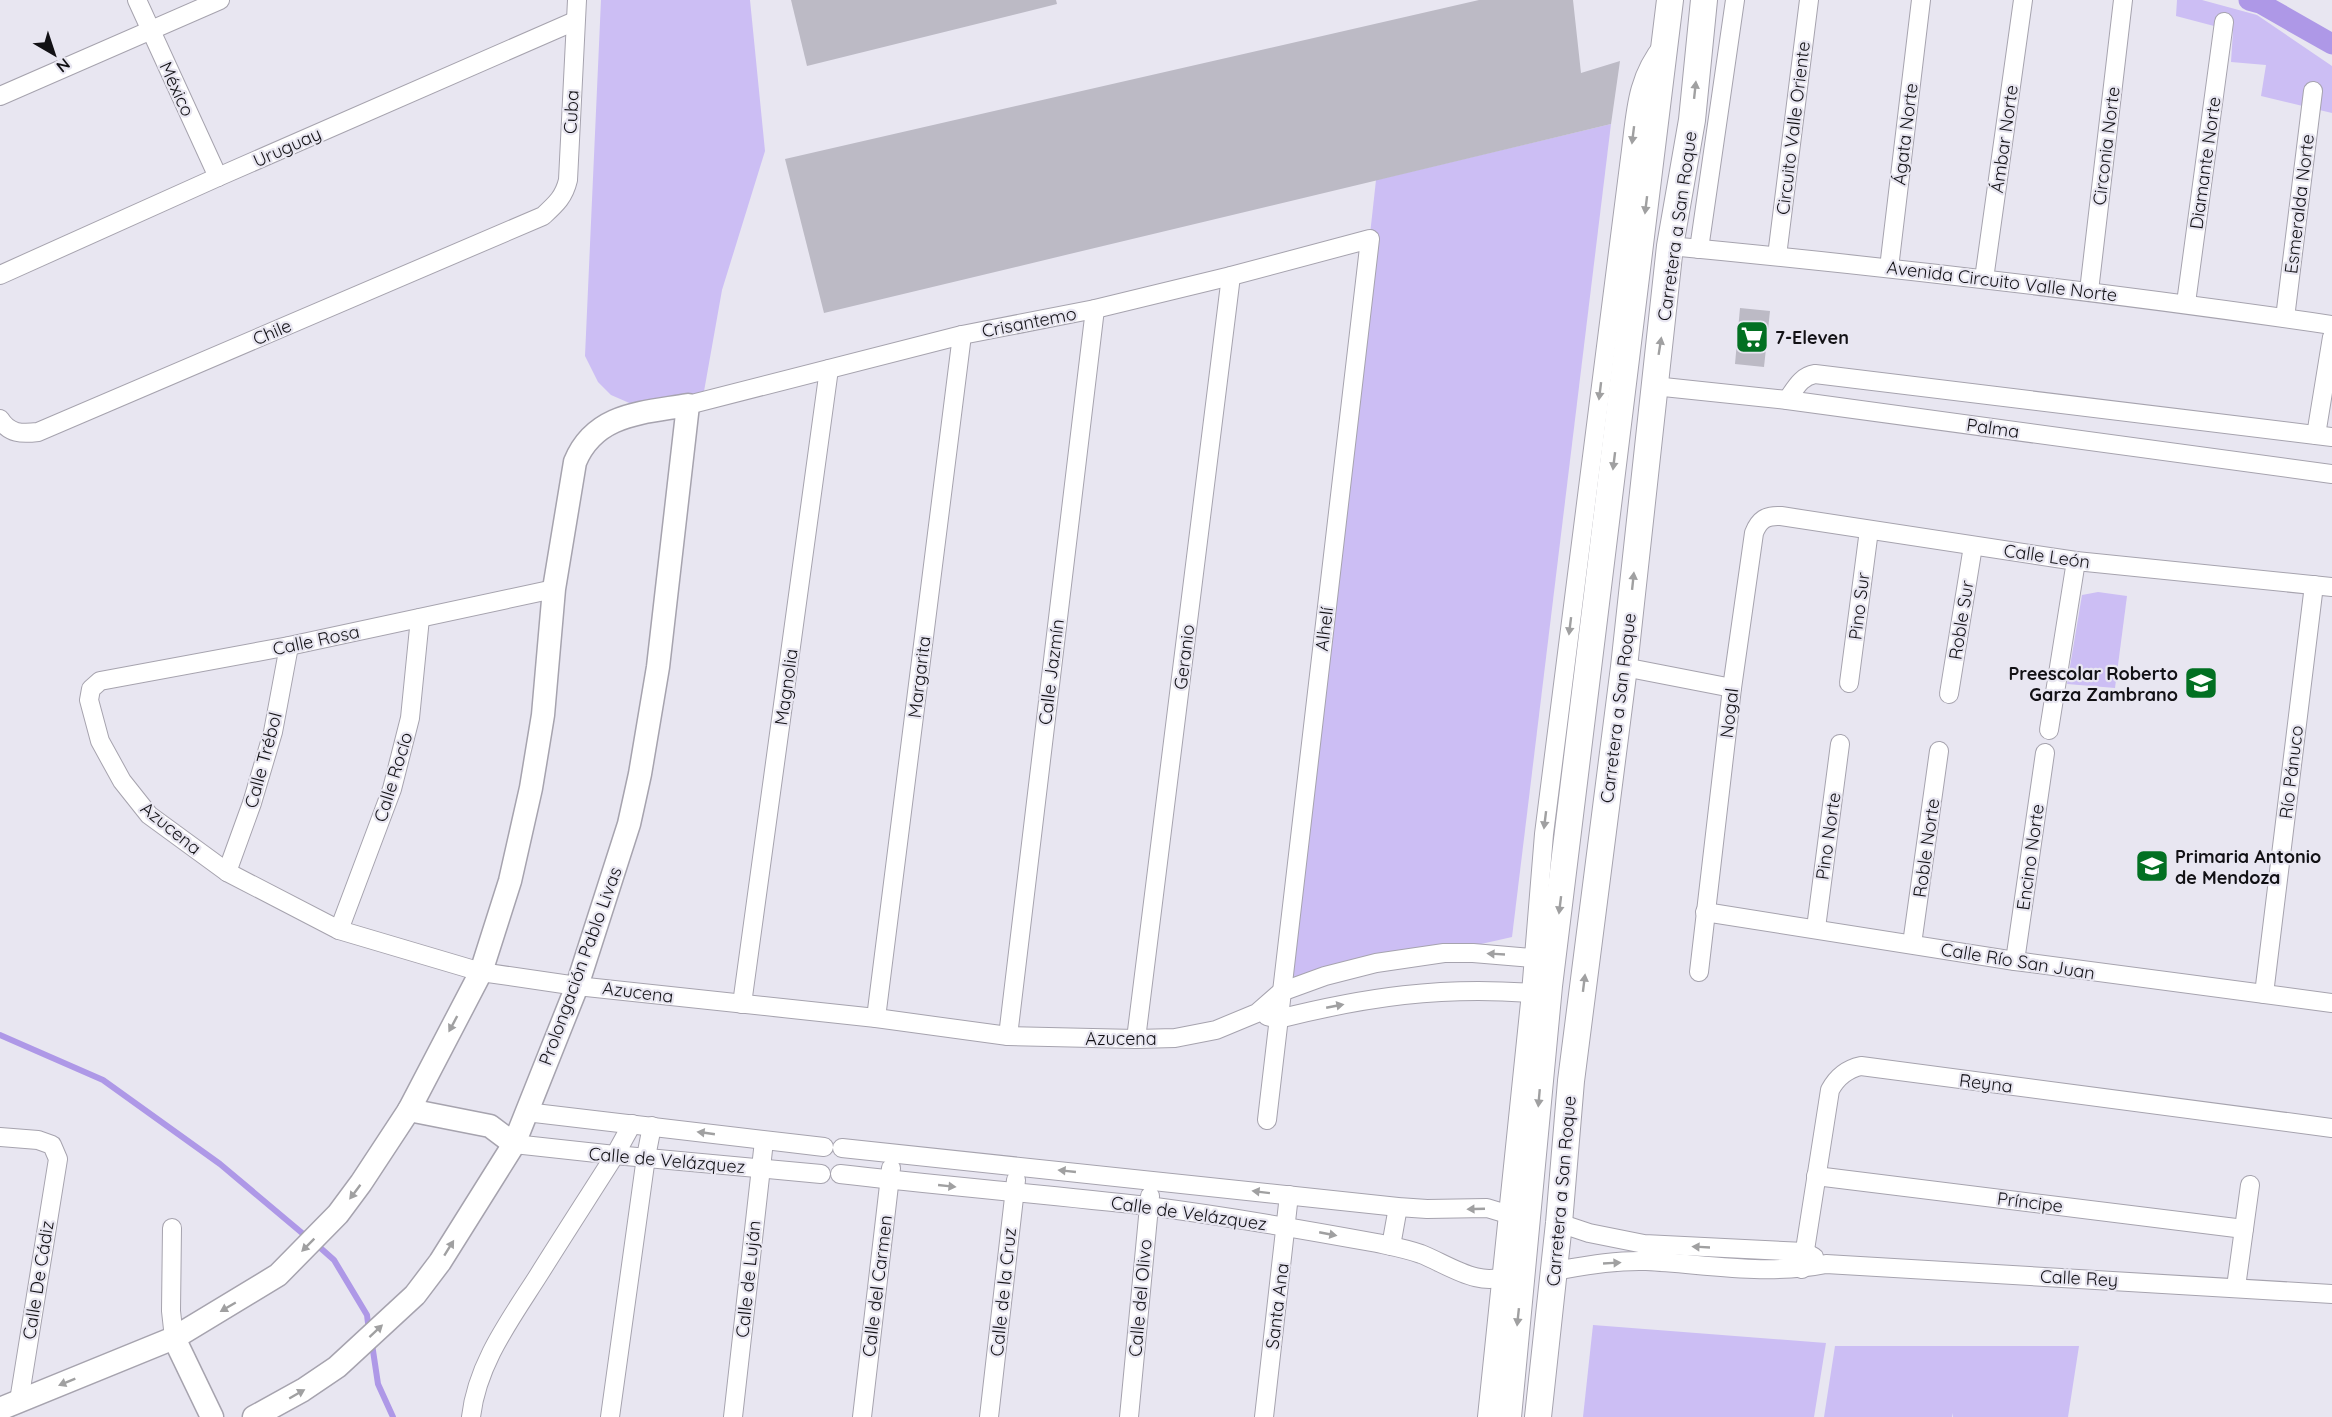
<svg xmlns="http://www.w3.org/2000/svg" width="2332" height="1417" viewBox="0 0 2332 1417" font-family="Quicksand,sans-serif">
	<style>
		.green { fill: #ccbef4 }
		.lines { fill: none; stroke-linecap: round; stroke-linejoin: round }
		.stream { stroke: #ae98e7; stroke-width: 6 }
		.canal { stroke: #ae98e7; stroke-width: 21 }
		.building { fill: #bcbac5 }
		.minor-casing { stroke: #a6a3ae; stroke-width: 20 }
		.tertiary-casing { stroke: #a6a3ae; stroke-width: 25 }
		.secondary-casing { stroke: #a6a3ae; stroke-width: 28 }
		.minor { stroke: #fff; stroke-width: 18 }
		.tertiary { stroke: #fff; stroke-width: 22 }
		.secondary { stroke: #fff; stroke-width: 26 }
		.oneway { fill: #a0a0a1 }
		.labels { text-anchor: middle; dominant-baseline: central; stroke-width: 4.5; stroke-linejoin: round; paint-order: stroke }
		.street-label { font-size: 18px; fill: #121115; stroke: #e8e6f1 }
		.poi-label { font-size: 18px; font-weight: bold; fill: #121115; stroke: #e8e6f1; text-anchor: start }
	</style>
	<rect width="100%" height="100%" fill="#e8e6f1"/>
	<!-- green -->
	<g class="green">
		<path d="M601,0h149l15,151 -43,139 -19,107 -69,8 -23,-10 -13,-13 -13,-26z"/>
		<path d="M2177,0h25l55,15 75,51v47l-71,-17 5,-31 -35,-3 2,-31 -57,-15z"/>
		<path d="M1611,124l-99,813 -225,51 89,-808z"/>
		<path d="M2098,592l29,4 -12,92 -48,-4 15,-89z"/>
		<path d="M1593,1325l233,18 -12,74h-231z"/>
		<path d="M1835,1346h244l-11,71h-115v-4l-1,4h-128z"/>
	</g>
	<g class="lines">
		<!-- stream -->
		<g class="stream">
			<path d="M0,1035l103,45 117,84 88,74"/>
			<path d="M316,1244l18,16 33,55 2,16"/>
			<path d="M372,1344l6,40 15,33"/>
		</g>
		<!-- canal -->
		<path class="canal" d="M2249,0l11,3 72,41"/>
	</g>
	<!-- building -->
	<g class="building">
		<path d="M791,0h265l1,4 -250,62z"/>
		<path d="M1479,0h94l8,73 39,-12 -9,63 -787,189 -39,-154z"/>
		<path d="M1740,308l30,3 -6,56 -29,-3z"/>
	</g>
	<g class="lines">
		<defs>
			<g id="minor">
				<path d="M137,0l81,177"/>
				<path d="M0,96l220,-96"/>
				<path d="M1670,246c221,21 442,47 662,79"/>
				<path d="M1699,249l36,-249"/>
				<path d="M1777,256l32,-256"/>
				<path d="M1889,268l32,-268"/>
				<path d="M0,275l218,-98 357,-156"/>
				<path d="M1984,279l39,-279"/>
				<path d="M2089,291l34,-291"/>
				<path d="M2186,303l38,-281"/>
				<path d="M2285,318l28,-227"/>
				<path d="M1654,386l133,14 545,74"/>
				<path d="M1787,400c8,-11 14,-24 28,-26l517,63"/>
				<path d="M688,405l274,-70 133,-26 136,-33 139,-37 -103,881"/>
				<path d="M0,419c9,15 22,15 38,13l505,-216c13,-12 21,-19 25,-36l9,-180"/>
				<path d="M2316,435l16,-98"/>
				<path d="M554,589l-265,57 -189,35 -9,8 -2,11 11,41 22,40 27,34 78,57 112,58 142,42 96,14 299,32 132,18 128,3 39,-1 41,-8 41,-17 24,-21 44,-16 51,-13 68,-10h29l60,5 19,10"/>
				<path d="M1624,667l108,21"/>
				<path d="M1849,683l20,-153"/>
				<path d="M1949,694l24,-148"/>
				<path d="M2049,730l27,-169"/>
				<path d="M227,872l25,-69 21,-71 16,-86"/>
				<path d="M1705,912l310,49 317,42"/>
				<path d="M1816,928l24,-184"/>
				<path d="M339,930l53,-141 18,-71 10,-100"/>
				<path d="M1912,944l27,-193"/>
				<path d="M2015,961l30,-208"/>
				<path d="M1699,972l33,-284 22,-155c5,-13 12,-18 27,-17l295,45 256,26"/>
				<path d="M2264,994l50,-409"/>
				<path d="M742,1004l87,-635"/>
				<path d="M1267,1016l11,3c88,-22 163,-33 253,-26l11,-3"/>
				<path d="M876,1018l86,-683"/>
				<path d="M1008,1036l87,-727"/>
				<path d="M1136,1039l95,-763"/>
				<path d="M526,1112l298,35"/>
				<path d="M0,1137l38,3 14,5 6,14 -39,242"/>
				<path d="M514,1144l101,11 206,19"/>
				<path d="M842,1148l556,59 29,2 60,-1 20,6 8,5"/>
				<path d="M840,1174c102,12 205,20 308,32 76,10 153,23 229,37 14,3 30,6 44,11 26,10 62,37 89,19"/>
				<path d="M1816,1176l428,53"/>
				<path d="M1559,1223l30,10 55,11 161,8 9,5"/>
				<path d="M172,1228l-1,83 3,27"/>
				<path d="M1391,1246l7,-39"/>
				<path d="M1802,1269l28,-179c7,-13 17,-21 31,-24l471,62"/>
				<path d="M1554,1271c30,-5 61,-11 92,-10 59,3 121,15 180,3l506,30"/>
				<path d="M2236,1287l14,-102"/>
				<path d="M471,1417c6,-53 39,-97 67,-141 25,-40 51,-80 77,-121l17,-31"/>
				<path d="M610,1417l36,-260 6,-31"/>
				<path d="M733,1417l31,-276"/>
				<path d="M862,1417l29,-249"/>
				<path d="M989,1417l27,-237"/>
				<path d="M1129,1417l21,-221"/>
				<path d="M1264,1417l25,-222"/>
				<path d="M1487,1417l44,-424 13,-159 86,-676c6,-45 5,-78 34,-114"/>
			</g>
			<g id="tertiary">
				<path d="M409,1110l81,16 24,18"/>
				<path d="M174,1338l38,79"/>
				<path d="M0,1409l174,-71 104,-63 60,-61 23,-31 48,-73 72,-138 29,-91 21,-93 12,-73 11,-126 21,-127c20,-49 68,-49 113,-57l-30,262 -18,107 -11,50 -52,162 -63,158 -74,118 -25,33 -78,72 -34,23 -49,27"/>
			</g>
			<g id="secondary">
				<path d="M1508,1417l41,-431 121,-986"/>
				<path d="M1538,1417l21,-194 12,-142 53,-414 46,-421 22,-126 12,-120"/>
			</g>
		</defs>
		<!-- minor casing -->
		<use href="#minor" class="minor-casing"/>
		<!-- tertiary casing -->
		<use href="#tertiary" class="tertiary-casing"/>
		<!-- secondary casing -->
		<use href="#secondary" class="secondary-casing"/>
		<!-- minor -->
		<use href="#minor" class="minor"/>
		<!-- tertiary -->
		<use href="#tertiary" class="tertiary"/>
		<!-- secondary -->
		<use href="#secondary" class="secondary"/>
	</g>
	<!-- one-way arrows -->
	<defs><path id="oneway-solid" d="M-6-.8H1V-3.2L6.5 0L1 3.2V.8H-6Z" transform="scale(1.5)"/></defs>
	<g class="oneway">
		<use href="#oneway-solid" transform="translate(1695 90) rotate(-84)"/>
		<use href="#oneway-solid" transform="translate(1633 135) rotate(97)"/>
		<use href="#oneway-solid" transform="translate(1646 205) rotate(97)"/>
		<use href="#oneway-solid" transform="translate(1660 346) rotate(-81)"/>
		<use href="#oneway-solid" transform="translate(1600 391) rotate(97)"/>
		<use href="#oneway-solid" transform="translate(1614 461) rotate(97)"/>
		<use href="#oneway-solid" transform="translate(1633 581) rotate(-84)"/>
		<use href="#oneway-solid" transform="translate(1570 626) rotate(97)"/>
		<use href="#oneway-solid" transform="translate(1545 820) rotate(97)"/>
		<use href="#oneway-solid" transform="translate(1560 905) rotate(97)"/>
		<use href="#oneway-solid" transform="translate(1496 954) rotate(-177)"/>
		<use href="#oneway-solid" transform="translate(1584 983) rotate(-83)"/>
		<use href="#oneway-solid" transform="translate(1335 1006) rotate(-11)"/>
		<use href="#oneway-solid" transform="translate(453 1024) rotate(118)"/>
		<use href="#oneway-solid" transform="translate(1539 1098) rotate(95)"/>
		<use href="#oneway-solid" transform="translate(706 1133) rotate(-172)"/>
		<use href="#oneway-solid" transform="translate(1067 1171) rotate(-174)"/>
		<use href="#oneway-solid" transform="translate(947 1186) rotate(6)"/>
		<use href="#oneway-solid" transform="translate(355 1192) rotate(127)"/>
		<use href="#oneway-solid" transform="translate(1261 1192) rotate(-173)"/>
		<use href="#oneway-solid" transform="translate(1476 1209) rotate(178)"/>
		<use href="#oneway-solid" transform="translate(1328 1234) rotate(11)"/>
		<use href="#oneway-solid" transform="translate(308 1245) rotate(135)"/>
		<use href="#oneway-solid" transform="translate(1701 1247) rotate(-177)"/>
		<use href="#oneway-solid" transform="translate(449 1248) rotate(-58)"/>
		<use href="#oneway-solid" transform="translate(1612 1263) rotate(-3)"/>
		<use href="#oneway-solid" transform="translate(228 1307) rotate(150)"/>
		<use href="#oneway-solid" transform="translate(1518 1317) rotate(96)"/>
		<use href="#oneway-solid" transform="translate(376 1331) rotate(-43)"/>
		<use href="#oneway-solid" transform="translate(67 1382) rotate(158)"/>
		<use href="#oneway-solid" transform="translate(297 1394) rotate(-30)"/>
	</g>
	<!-- icons -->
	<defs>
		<symbol id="supermarket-square" viewBox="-11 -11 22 22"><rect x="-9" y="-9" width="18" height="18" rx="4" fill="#027022" stroke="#e8e6f1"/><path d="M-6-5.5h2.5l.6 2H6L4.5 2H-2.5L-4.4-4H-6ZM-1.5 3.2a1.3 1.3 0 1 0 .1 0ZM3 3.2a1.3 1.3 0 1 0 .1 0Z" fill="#fff"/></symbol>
		<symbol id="school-square" viewBox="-11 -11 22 22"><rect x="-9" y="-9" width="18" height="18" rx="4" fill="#027022" stroke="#e8e6f1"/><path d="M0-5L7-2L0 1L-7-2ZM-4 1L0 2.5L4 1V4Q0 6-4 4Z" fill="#fff"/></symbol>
	</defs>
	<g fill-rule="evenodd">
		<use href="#supermarket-square" x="1733" y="318" width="38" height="38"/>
		<use href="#school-square" x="2182" y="664" width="38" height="38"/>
		<use href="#school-square" x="2133" y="847" width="38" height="38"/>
	</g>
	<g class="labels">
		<!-- street labels -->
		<g class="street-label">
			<text transform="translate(177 89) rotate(65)">México</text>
			<text transform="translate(571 112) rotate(-87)">Cuba</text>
			<text transform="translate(1793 128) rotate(-83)">Circuito Valle Oriente</text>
			<text transform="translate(1905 134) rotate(-83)">Ágata Norte</text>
			<text transform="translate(2004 139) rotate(-82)">Ámbar Norte</text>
			<text transform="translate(2106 146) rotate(-83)">Circonia Norte</text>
			<text transform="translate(287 147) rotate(-24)">Uruguay</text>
			<text transform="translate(2205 163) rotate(-82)">Diamante Norte</text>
			<text transform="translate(2299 204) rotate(-83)">Esmeralda Norte</text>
			<text transform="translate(1677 226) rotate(-82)">Carretera a San Roque</text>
			<text transform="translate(2002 281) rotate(7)">Avenida Circuito Valle Norte</text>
			<text transform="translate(1029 322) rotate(-11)">Crisantemo</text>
			<text transform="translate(272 332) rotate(-23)">Chile</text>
			<text transform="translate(1993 428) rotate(8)">Palma</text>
			<text transform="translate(2047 556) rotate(8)">Calle León</text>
			<text transform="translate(1859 606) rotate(-83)">Pino Sur</text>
			<text transform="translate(1961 620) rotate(-81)">Roble Sur</text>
			<text transform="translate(1324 629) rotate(-83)">Alhelí</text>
			<text transform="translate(316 640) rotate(-12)">Calle Rosa</text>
			<text transform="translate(1184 657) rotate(-83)">Geranio</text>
			<text transform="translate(1051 672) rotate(-83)">Calle Jazmín</text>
			<text transform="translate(919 677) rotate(-83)">Margarita</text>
			<text transform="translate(786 687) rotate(-82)">Magnolia</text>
			<text transform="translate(1618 708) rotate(-83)">Carretera a San Roque</text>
			<text transform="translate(1729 713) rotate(-83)">Nogal</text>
			<text transform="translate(263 760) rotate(-75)">Calle Trébol</text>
			<text transform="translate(2291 772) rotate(-83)">Río Pánuco</text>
			<text transform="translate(393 777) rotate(-73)">Calle Rocío</text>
			<text transform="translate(171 828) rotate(39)">Azucena</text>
			<text transform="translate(1828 836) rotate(-82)">Pino Norte</text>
			<text transform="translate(1926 848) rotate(-82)">Roble Norte</text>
			<text transform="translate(2030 857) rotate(-82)">Encino Norte</text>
			<text transform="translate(2018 961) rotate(9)">Calle Río San Juan</text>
			<text transform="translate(580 966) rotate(-70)">Prolongación Pablo Livas</text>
			<text transform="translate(638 992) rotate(7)">Azucena</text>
			<text x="1121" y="1038">Azucena</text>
			<text transform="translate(1986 1083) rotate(7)">Reyna</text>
			<text transform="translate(667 1160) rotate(5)">Calle de Velázquez</text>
			<text transform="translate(1561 1191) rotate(-85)">Carretera a San Roque</text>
			<text transform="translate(2030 1202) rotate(7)">Príncipe</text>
			<text transform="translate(1189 1213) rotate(8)">Calle de Velázquez</text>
			<text transform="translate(2079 1278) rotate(3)">Calle Rey</text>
			<text transform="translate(748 1279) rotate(-84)">Calle de Luján</text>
			<text transform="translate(38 1280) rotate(-81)">Calle De Cádiz</text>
			<text transform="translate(877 1286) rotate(-83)">Calle del Carmen</text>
			<text transform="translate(1003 1292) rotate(-84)">Calle de la Cruz</text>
			<text transform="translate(1140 1298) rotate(-85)">Calle del Olivo</text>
			<text transform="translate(1277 1306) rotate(-83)">Santa Ana</text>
		</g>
		<!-- poi labels -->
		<g class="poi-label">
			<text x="1775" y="337">7-Eleven</text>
			<text x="2178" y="673" text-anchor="end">Preescolar Roberto<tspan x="2178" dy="21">Garza Zambrano</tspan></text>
			<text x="2175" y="856">Primaria Antonio<tspan x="2175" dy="21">de Mendoza</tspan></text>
		</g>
	</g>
	<!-- north arrow -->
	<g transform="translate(54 54) rotate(141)" stroke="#e8e6f1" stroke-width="4.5" paint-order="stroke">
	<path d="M0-4.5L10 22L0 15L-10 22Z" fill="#121115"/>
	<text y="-9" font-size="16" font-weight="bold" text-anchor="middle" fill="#121115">N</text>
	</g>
</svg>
